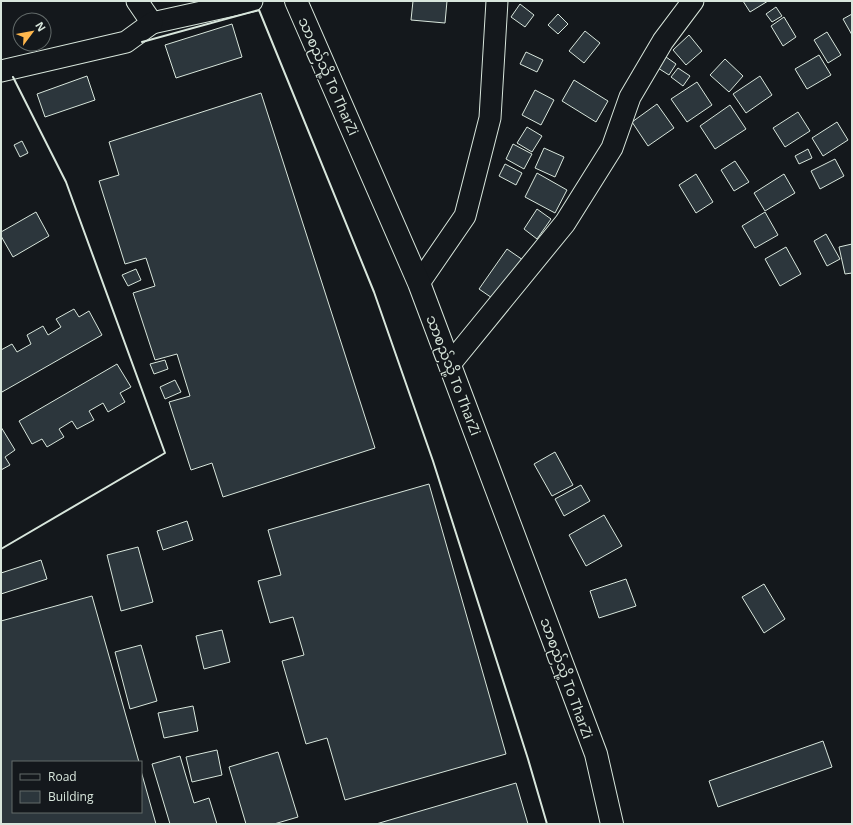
<svg xmlns="http://www.w3.org/2000/svg" width="853" height="825" viewBox="0 0 853 825" font-family="'Open Sans','Noto Sans Myanmar',sans-serif">
	<style>
		.building { fill: #2c363c; stroke: #d8e6dc }
		.lines { fill: none; stroke-linecap: round; stroke-linejoin: round }
		.minor-casing { stroke: #d8e6dc; stroke-width: 23 }
		.highway-casing { stroke: #d8e6dc; stroke-width: 24 }
		.minor { stroke: #14181c; stroke-width: 21 }
		.highway { stroke: #14181c; stroke-width: 22 }
		.wall { stroke: #d8e6dc; stroke-width: 2 }
		.labels { text-anchor: middle; dominant-baseline: central; stroke-width: 3; stroke-linejoin: round; paint-order: stroke }
		.street-label { font-size: 14px; fill: #d8e6dc; stroke: #14181c }
	</style>
	<rect width="100%" height="100%" fill="#14181c"/>
	<!-- building -->
	<g class="building">
		<path d="M413,1h34l-2,22 -34,-3z"/>
		<path d="M743,1h25l-18,11z"/>
		<path d="M520,4l14,11 -9,12 -14,-10z"/>
		<path d="M776,7l6,9 -10,6 -6,-8z"/>
		<path d="M558,14l10,10 -10,10 -10,-9z"/>
		<path d="M852,14v21l-9,-16z"/>
		<path d="M784,17l12,20 -13,9 -12,-20z"/>
		<path d="M232,24l10,33 -66,21 -11,-33z"/>
		<path d="M585,31l15,12 -16,20 -15,-12z"/>
		<path d="M827,32l14,23 -13,8 -14,-23z"/>
		<path d="M689,35l13,16 -16,14 -13,-15z"/>
		<path d="M526,52l17,8 -6,12 -17,-8z"/>
		<path d="M819,55l12,20 -24,14 -12,-20z"/>
		<path d="M666,57l10,7 -7,11 -11,-7z"/>
		<path d="M725,59l18,17 -14,16 -19,-17z"/>
		<path d="M678,68l12,8 -7,10 -12,-9z"/>
		<path d="M87,76l8,24 -50,17 -8,-23z"/>
		<path d="M760,76l12,19 -26,18 -13,-19z"/>
		<path d="M574,80l34,21 -12,21 -34,-21z"/>
		<path d="M697,82l15,23 -25,17 -16,-23z"/>
		<path d="M535,90l19,10 -13,25 -19,-10z"/>
		<path d="M261,93l114,355 -152,49 -11,-34 -21,7 -22,-68 21,-6 -13,-42 -22,6 -22,-67 22,-7 -9,-28 -21,6 -26,-83 20,-6 -10,-33z"/>
		<path d="M657,104l17,24 -26,18 -16,-24z"/>
		<path d="M730,105l16,24 -31,20 -15,-23z"/>
		<path d="M798,112l12,19 -25,16 -12,-19z"/>
		<path d="M837,122l11,18 -25,16 -11,-18z"/>
		<path d="M527,127l15,9 -10,16 -15,-9z"/>
		<path d="M22,141l6,12 -8,4 -6,-12z"/>
		<path d="M513,144l19,10 -8,15 -18,-10z"/>
		<path d="M544,148l20,9 -9,20 -20,-9z"/>
		<path d="M808,149l4,9 -13,6 -4,-8z"/>
		<path d="M835,159l9,17 -24,13 -9,-18z"/>
		<path d="M735,161l14,21 -15,9 -13,-21z"/>
		<path d="M505,164l17,9 -6,12 -17,-9z"/>
		<path d="M537,173l30,17 -12,23 -30,-16z"/>
		<path d="M696,174l17,28 -17,11 -17,-28z"/>
		<path d="M784,174l11,19 -30,18 -11,-18z"/>
		<path d="M537,209l14,10 -14,20 -13,-10z"/>
		<path d="M36,212l13,24 -36,21 -12,-21v-4z"/>
		<path d="M765,212l13,23 -23,13 -13,-22z"/>
		<path d="M826,234l14,25 -13,7 -13,-25z"/>
		<path d="M852,244v29l-7,1 -6,-27z"/>
		<path d="M786,247l15,27 -21,12 -15,-27z"/>
		<path d="M507,249l16,11 -28,40 -16,-11z"/>
		<path d="M136,269l5,11 -13,6 -6,-11z"/>
		<path d="M74,309l5,8 10,-6 13,24 -100,57 -1,-3v-39l11,-6 5,8 14,-8 -4,-9 16,-9 5,9 13,-8 -5,-8z"/>
		<path d="M165,360l3,9 -14,5 -4,-10z"/>
		<path d="M117,364l14,23 -11,6 5,9 -17,10 -5,-9 -14,8 5,9 -17,9 -5,-8 -13,8 5,8 -17,10 -5,-8 -10,5 -13,-23z"/>
		<path d="M175,380l6,12 -16,7 -5,-12z"/>
		<path d="M1,427l14,23 -10,7 5,8 -9,5z"/>
		<path d="M555,452l18,33 -21,11 -18,-32z"/>
		<path d="M429,484l77,270 -161,46 -18,-62 -21,6 -24,-83 22,-6 -11,-38 -23,6 -12,-42 23,-6 -13,-45z"/>
		<path d="M581,485l9,16 -26,15 -9,-17z"/>
		<path d="M604,515l18,31 -36,20 -17,-31z"/>
		<path d="M187,521l6,19 -30,10 -6,-19z"/>
		<path d="M138,547l15,55 -32,9 -14,-56z"/>
		<path d="M41,560l6,19 -46,15v-21z"/>
		<path d="M626,579l10,27 -37,12 -9,-27z"/>
		<path d="M764,584l21,35 -21,14 -22,-36z"/>
		<path d="M92,596l47,166h-126v50h128v-41l15,53h-155v-203z"/>
		<path d="M222,630l8,32 -26,7 -8,-33z"/>
		<path d="M141,645l16,56 -27,8 -15,-57z"/>
		<path d="M193,706l5,25 -34,7 -6,-25z"/>
		<path d="M823,741l9,26 -114,40 -9,-26z"/>
		<path d="M217,750l5,25 -30,7 -6,-25z"/>
		<path d="M278,752l20,65 -24,7h-28l-17,-57z"/>
		<path d="M180,756l14,47 15,-5 8,26h-47l-18,-60z"/>
		<path d="M516,783l12,41h-152z"/>
	</g>
	<g class="lines">
		<defs>
			<g id="minor">
				<path d="M137,1l15,22 100,-22"/>
				<path d="M1,71l125,-29 26,-19"/>
				<path d="M419,283l46,-67 25,-98 7,-117"/>
				<path d="M450,364l115,-141 47,-75 18,-51 33,-56 30,-40"/>
			</g>
			<path id="highway" d="M296,1l123,282 177,471 16,70"/>
		</defs>
		<!-- minor casing -->
		<use href="#minor" class="minor-casing"/>
		<!-- highway casing -->
		<use href="#highway" class="highway-casing"/>
		<!-- minor -->
		<use href="#minor" class="minor"/>
		<!-- highway -->
		<use href="#highway" class="highway"/>
		<!-- wall -->
		<g class="wall">
			<path d="M142,42l117,-32 115,282 59,169 95,298 19,65"/>
			<path d="M1,549l164,-96 -99,-271 -53,-105"/>
		</g>
	</g>
	<g class="labels">
		<!-- street labels -->
		<g class="street-label">
			<text transform="translate(329 76) rotate(66)">သာစည်သို့ To TharZi</text>
			<text transform="translate(454 375) rotate(69)">သာစည်သို့ To TharZi</text>
			<text transform="translate(567 678) rotate(70)">သာစည်သို့ To TharZi</text>
		</g>
	</g>
	<!-- border -->
	<rect width="853" height="825" fill="none" stroke="#d8e6dc" stroke-width="4"/>
	<!-- legend -->
	<rect x="12" y="761" width="130" height="52" fill="#14181c" stroke="#626a69"/>
	<rect x="20" y="774" width="20" height="6" fill="#14181c" stroke="#626a69"/>
	<text x="48" y="781" font-size="12" fill="#d8e6dc">Road</text>
	<rect x="20" y="791" width="20" height="12" fill="#2c363c" stroke="#626a69"/>
	<text x="48" y="801" font-size="12" fill="#d8e6dc">Building</text>
	<!-- north arrow -->
	<g transform="translate(32 32) rotate(58)"><circle r="19" fill="#14181c" stroke="#626a69"/>
	<path d="M0-3L7 15L0 10L-7 15Z" fill="#ffb74d"/>
	<text y="-6" font-size="11" font-weight="bold" text-anchor="middle" fill="#d8e6dc">N</text>
	</g>
</svg>
